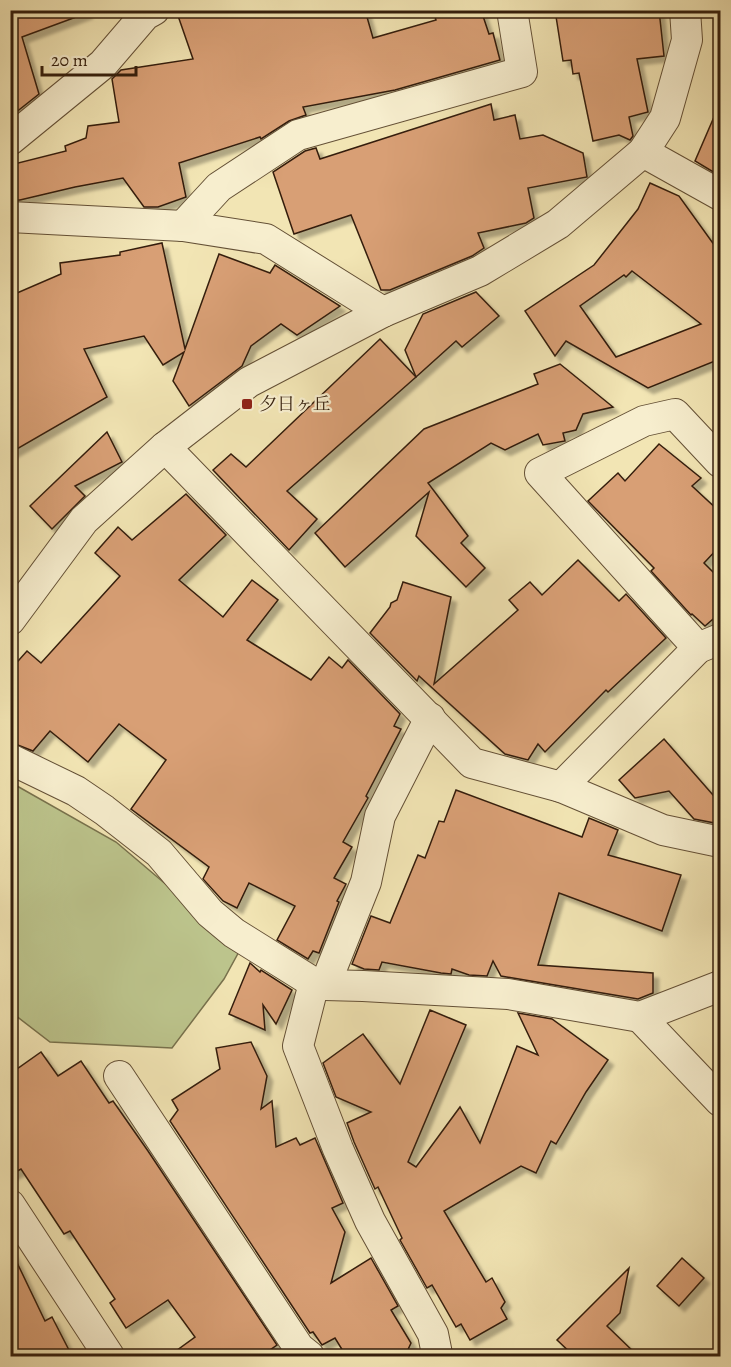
<svg xmlns="http://www.w3.org/2000/svg" width="731" height="1367" viewBox="0 0 731 1367" font-family="Alegreya,'Noto Serif JP',serif">
	<style>
		.green { fill: #bcc48c; stroke: #78714c; stroke-width: 1.5 }
		.building { fill: #d89f74; stroke: #341e0c; stroke-width: 1.5; fill-rule: evenodd; filter: url(#shadow) }
		.lines { fill: none; stroke-linecap: round; stroke-linejoin: round }
		.minor-casing { stroke: #645036; stroke-width: 32 }
		.minor { stroke: #f7eece; stroke-width: 30 }
		.poi-dot { fill: #8f2418; stroke: #f7eece; stroke-width: 2 }
		.labels { text-anchor: middle; dominant-baseline: central; stroke-width: 4.5; stroke-linejoin: round; paint-order: stroke }
		.poi-label { font-size: 18px; fill: #341e0c; stroke: #f7eece; text-anchor: start }
	</style>
	<defs>
		<filter id="shadow"><feDropShadow dx="5.5" dy="5.5" stdDeviation="1.5" flood-color="#0004"/></filter>
	</defs>
	<rect width="100%" height="100%" fill="#f2e5b4"/>
	<filter id="stains"><feTurbulence type="fractalNoise" baseFrequency=".00333" numOctaves="4"/><feColorMatrix values="0 0 0 0 .2 0 0 0 0 .09 0 0 0 0 .02 0 0 0 .5 -.17"/></filter>
	<radialGradient id="worn" r=".72"><stop offset=".6" stop-color="#630" stop-opacity="0"/><stop offset="1" stop-color="#630" stop-opacity=".3"/></radialGradient>
	<!-- green -->
	<path class="green" d="M10,782l106,60 125,106 -17,31 -52,69 -122,-6 -39,-30z"/>
	<!-- building -->
	<g class="building">
		<path d="M10,10h76l1,3 -65,24 17,57 -29,23z"/>
		<path d="M176,10h189l8,28 63,-18 -3,-10h48l8,24 4,-1 7,27 -105,30 -92,17 3,8 -17,6 -28,18 -1,-2 -81,26 7,34 -28,10h-14l-21,-29 -48,9 -55,13h-10v-35l56,-14 -1,-5 21,-8 2,-12 31,-4 -7,-43 9,-9 72,-11z"/>
		<path d="M555,10h104l5,46 -27,3 11,53 -19,5 4,19 -3,4 -11,-5 -26,6 -14,-68 -6,1 -2,-14 -8,1z"/>
		<path d="M720,103v73l-25,-15z"/>
		<path d="M491,104l3,16 21,-5 5,24 23,-4 40,18 4,24 -59,11 6,30 -8,5 -48,10 6,15 -12,8 -82,34h-9l-30,-75 -57,19 -21,-62 32,-21 11,-3 4,11z"/>
		<path d="M650,183l29,13 41,57v106l-72,29 -82,-47 -11,15 -30,-45 69,-46 44,-56zM632,271l69,53 -85,33 -36,-51 44,-31 2,2z"/>
		<path d="M162,243l23,106 34,-95 51,19 5,-8 65,41 -43,29 -16,-11 -30,22 -9,20 -53,40 -16,-25 11,-29 -21,13 -19,-29 -60,13 23,48 -97,56v-157l51,-22 -1,-11 60,-8v-3z"/>
		<path d="M476,292l23,24 -37,31 -6,-6 -40,36 -11,-27 18,-36z"/>
		<path d="M380,339l36,38 -129,114 30,28 -28,31 -76,-80 18,-16 15,13z"/>
		<path d="M560,364l53,43 -30,7 -7,16 -13,3 2,8 -22,4 -5,-11 -33,16 -14,-7 -63,40 40,53 -7,7 24,25 -19,19 -50,-51 13,-44 -84,75 -30,-34 109,-104 114,-45 -4,-10z"/>
		<path d="M107,432l15,30 -47,24 10,10 -33,33 -22,-23z"/>
		<path d="M659,444l42,34 -9,8 28,26v34l-16,17 16,16v34l-15,13 -13,-12 -1,1 -40,-44 3,-3 -66,-67 30,-28 7,8z"/>
		<path d="M186,494l40,41 -47,45 44,37 29,-37 26,20 -31,40 64,40 18,-23 13,11 6,-8 52,54 -6,12 7,3 -35,67 2,2 -25,44 9,5 -18,31 12,6 -9,17 2,1 -20,51 -6,-2 -5,8 -31,-19 18,-34 -46,-23 -12,25 -14,-7 -20,-22 6,-12 -78,-58 35,-49 -47,-36 -31,38 -38,-31 -17,20 -23,-9v-72l17,-19 14,12 79,-87 -25,-23 23,-26 14,13z"/>
		<path d="M578,560l41,41 7,-7 40,44 -58,54 -2,-2 -61,62 -7,-8 -10,16 -23,-6 -86,-78 -2,5 -47,-48 20,-26 1,-4 6,-3 6,-18 48,15 -17,87 84,-74 -9,-10 21,-18 12,13z"/>
		<path d="M664,739l56,64v21l-26,-5 -25,-28 -34,7 -16,-18z"/>
		<path d="M456,790l126,47 7,-19 29,12 -10,25 73,20 -19,56 -103,-38 -21,72 115,8v20l-15,6 -137,-23 -8,-15 -6,15 -18,-1 -17,-6 -1,5 -10,-1 -59,-11 -3,8 -15,-1 -12,-5 19,-48 19,7 28,-68 7,3 14,-37 5,1z"/>
		<path d="M250,963l10,9 1,-2 31,20 -16,34 -13,-19 2,25 -36,-16z"/>
		<path d="M430,1010l36,15 -58,137 8,5 44,-60 20,36 37,-97 21,9 -20,-42 34,6 56,41 -22,32 -30,52 -5,-3 -15,32 -15,-7 -77,45 42,71 6,-4 13,24 -4,6 6,11 -37,21 -9,-16 -5,3 -24,-42 -5,3 -27,-48 2,-2 -24,-51 -3,2 -21,-47 -7,-19 24,-11 -35,-15 -13,-34 40,-29 37,50z"/>
		<path d="M251,1042l16,34 -6,33 11,-8 4,46 20,-9 4,7 15,-7 28,65 -11,5 13,24 -14,51 40,-25 27,48 -7,4 20,33 -6,13h-59l-11,-18 -13,7 -9,-13 -3,1 -140,-212 8,-11 -6,-10 48,-31 -4,-21z"/>
		<path d="M41,1052l17,24 23,-15 28,42 4,-2 35,50 129,194 -16,11h-92l26,-19 -27,-37 -42,28 -16,-25 5,-4 -45,-68 -6,3 -43,-65 -11,6v-101z"/>
		<path d="M10,1248l35,73 7,-4 20,39h-56l-6,-12z"/>
		<path d="M682,1258l22,20 -25,28 -22,-20z"/>
		<path d="M629,1268l-9,45 -13,13 31,30h-64l-17,-16z"/>
	</g>
	<g class="lines">
		<defs>
			<g id="minor">
				<path d="M10,140l93,-76 42,-49 9,-5"/>
				<path d="M643,152l77,43"/>
				<path d="M10,217l173,9 83,13 117,73"/>
				<path d="M183,226l36,-39 79,-52 224,-63 -10,-62"/>
				<path d="M165,447l307,316 89,24 102,43 57,12"/>
				<path d="M10,620l74,-100 81,-73 84,-65 134,-70 97,-41 78,-47 85,-72 22,-34 22,-78 -2,-30"/>
				<path d="M698,648l-158,-175 104,-52 31,-7 45,48"/>
				<path d="M10,759l66,32 28,19 55,43 51,60 24,20 80,50 11,2 38,1 145,8 132,23 80,-31"/>
				<path d="M561,787l137,-139 22,-9"/>
				<path d="M314,983l-16,63 40,103 32,72 63,113 4,20 -1,2"/>
				<path d="M325,985l41,-103 14,-66 50,-98"/>
				<path d="M640,1017l80,84"/>
				<path d="M119,1076l180,272 10,8"/>
				<path d="M10,1205l99,151"/>
			</g>
		</defs>
		<!-- minor casing -->
		<use href="#minor" class="minor-casing"/>
		<!-- minor -->
		<use href="#minor" class="minor"/>
	</g>
	<!-- markers -->
	<rect class="poi-dot" x="241" y="398" width="12" height="12" rx="3"/>
	<g class="labels">
		<!-- poi labels -->
		<g class="poi-label">
			<text x="259" y="404">夕日ヶ丘</text>
		</g>
	</g>
	<!-- margin -->
	<rect width="731" height="1367" fill="none" stroke="#f2e5b4" stroke-width="36"/>
	<rect x="12" y="12" width="707" height="1343" fill="none" stroke="#341e0c" stroke-width="3"/>
	<rect x="18" y="18" width="695" height="1331" fill="none" stroke="#341e0c" stroke-width="1.5"/>
	<!-- scale -->
	<path d="M42 66v9h94v-9" fill="none" stroke="#341e0c" stroke-width="3"/>
	<text x="51" y="66" font-size="18" fill="#341e0c" stroke="#f7eece" stroke-width="4.5" paint-order="stroke">20 m</text>
	<rect width="100%" height="100%" filter="url(#stains)"/>
	<rect width="100%" height="100%" fill="url(#worn)"/>
</svg>
